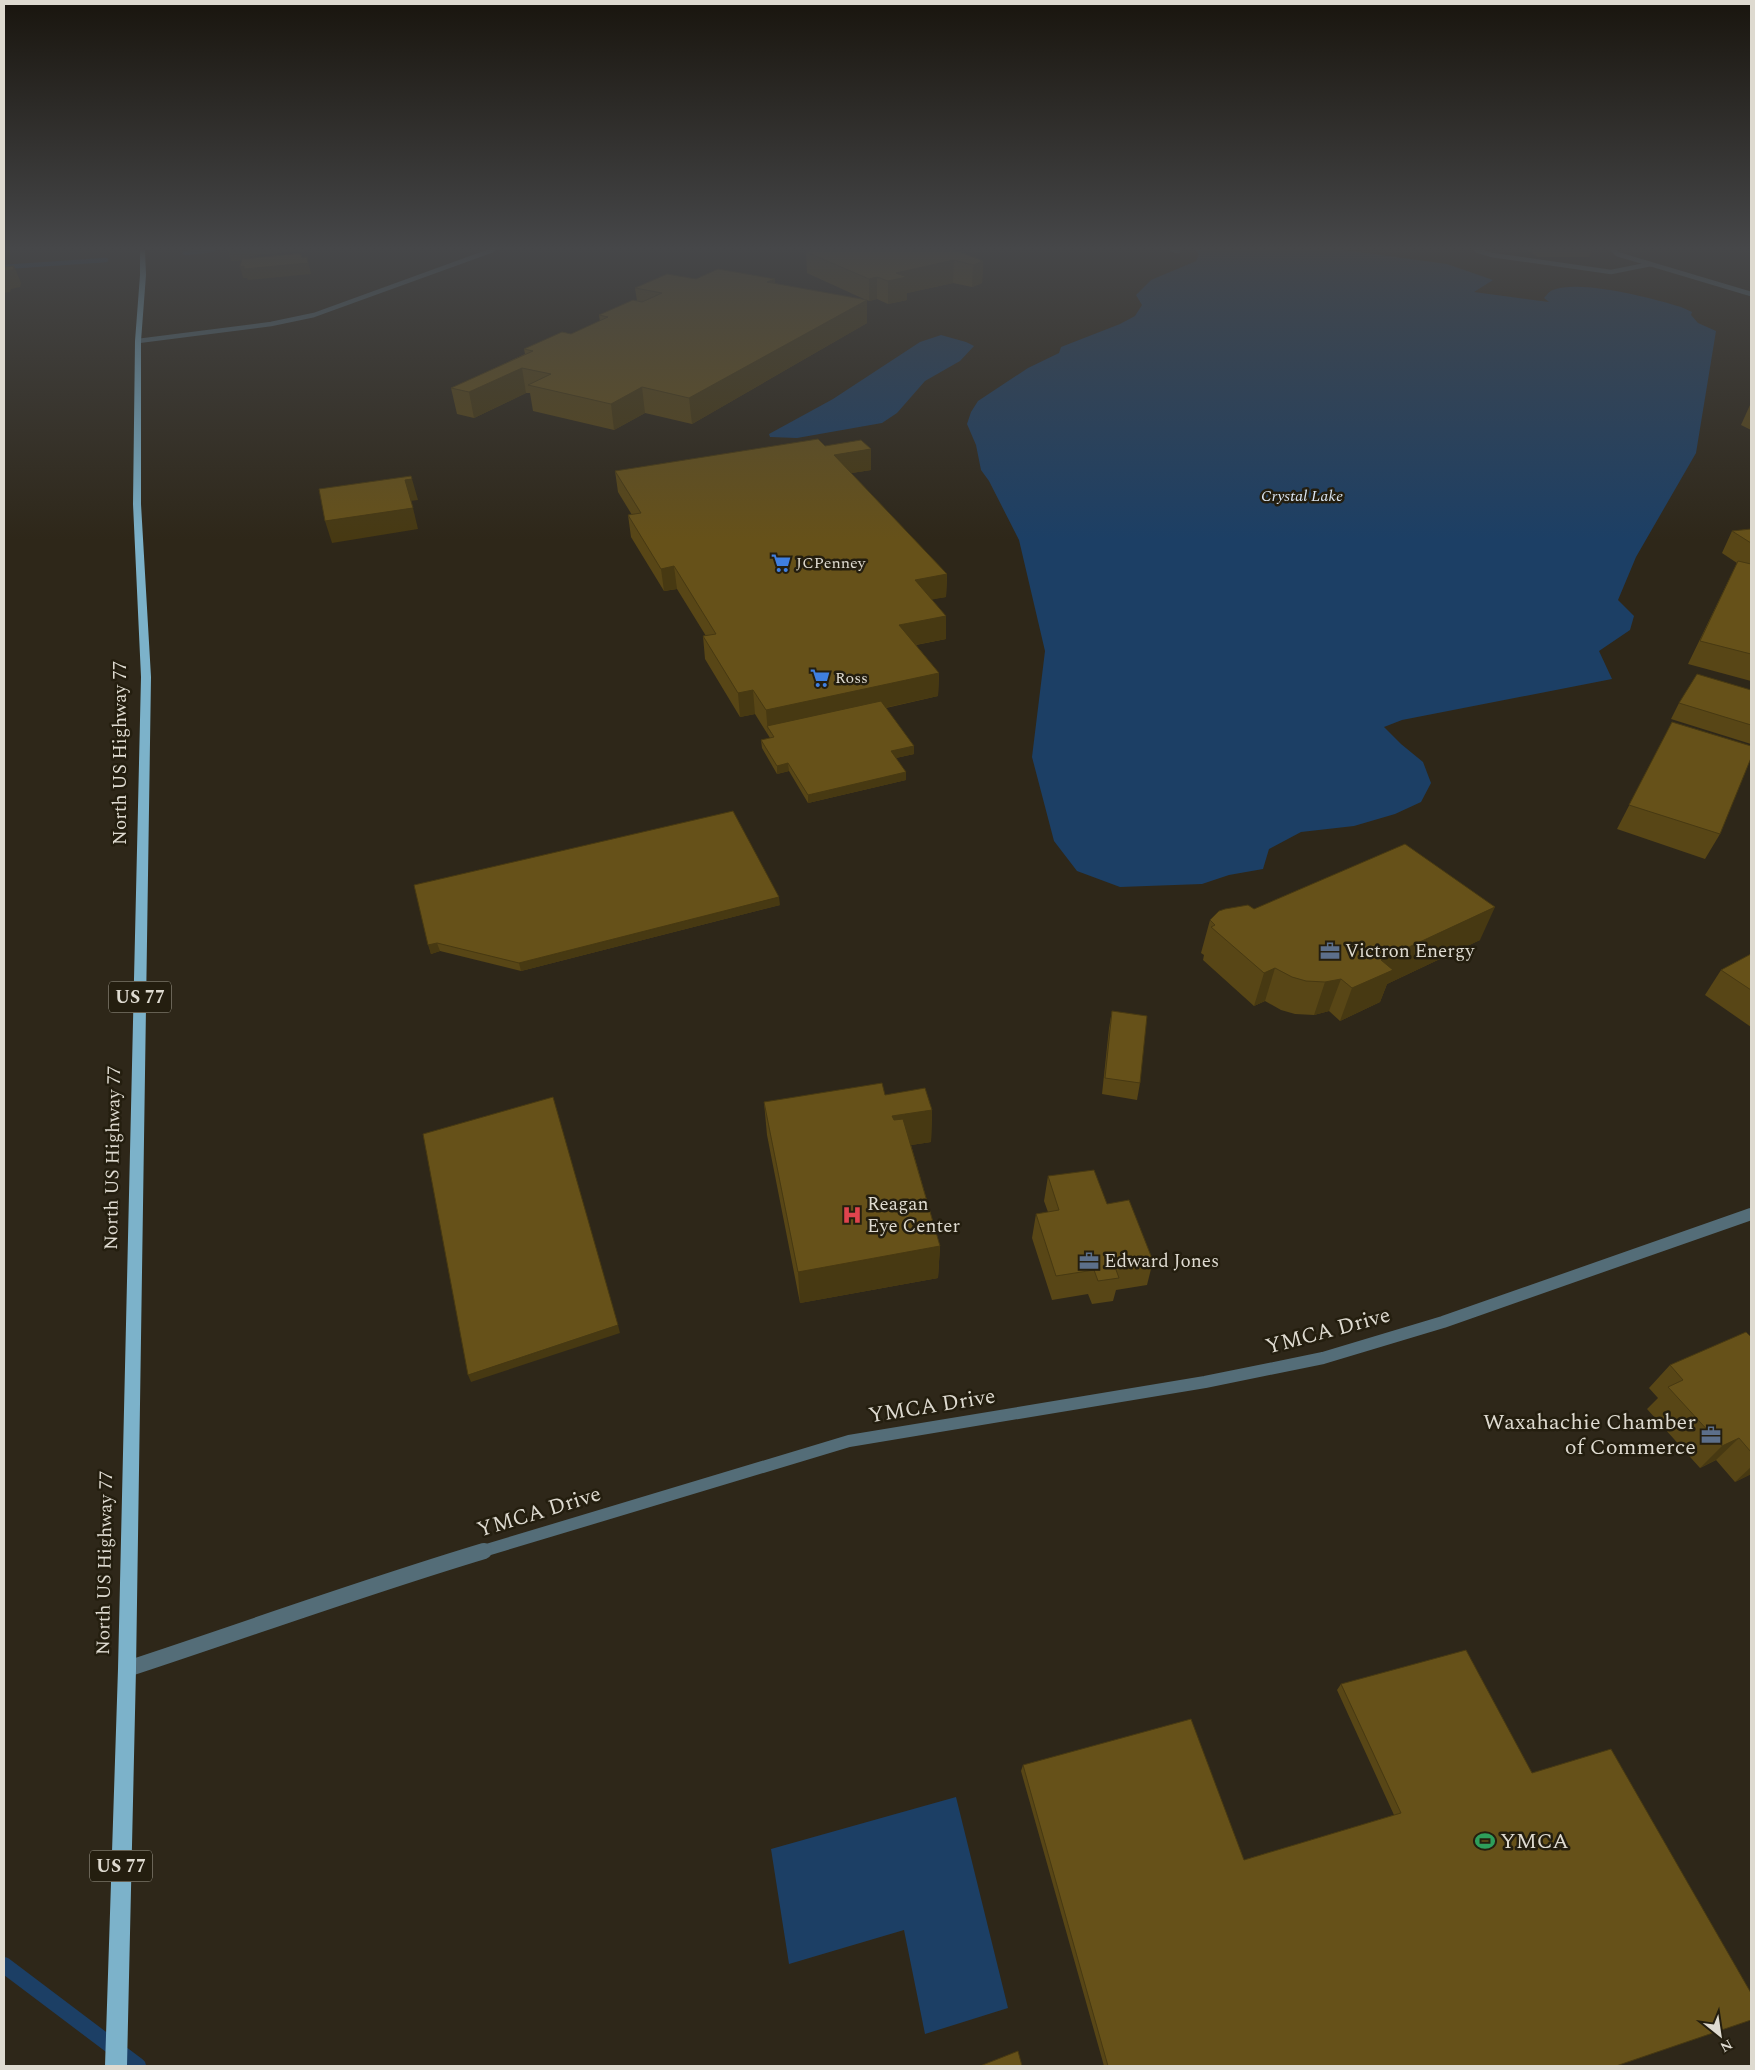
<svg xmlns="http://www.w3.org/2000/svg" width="1755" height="2070" viewBox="0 0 1755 2070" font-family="Spectral,serif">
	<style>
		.water { fill: #1c3f65 }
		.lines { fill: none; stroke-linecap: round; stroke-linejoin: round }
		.stream-far1 { stroke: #1c3f65; stroke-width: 4.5 }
		.stream { stroke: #1c3f65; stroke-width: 16 }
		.minor-far2 { stroke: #546d78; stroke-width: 4.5 }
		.minor-far1 { stroke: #546d78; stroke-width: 12 }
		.minor { stroke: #546d78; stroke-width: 16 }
		.primary { fill: #7cb2ca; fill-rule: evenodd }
		.wall { fill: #584616 }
		.shaded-wall { fill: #473912 }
		.building { fill: #665119; stroke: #473912 }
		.labels { text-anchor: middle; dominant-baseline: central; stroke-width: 5; stroke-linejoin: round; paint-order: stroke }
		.far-water-label { font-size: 16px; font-style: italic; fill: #dae5f2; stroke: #241e0f }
		.far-poi-label { font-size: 16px; fill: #dedad0; stroke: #241e0f; text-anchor: start }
		.shield { fill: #241e0f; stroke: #a6a296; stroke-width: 1 }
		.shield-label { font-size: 18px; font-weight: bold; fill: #dedad0 }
		.street-label { font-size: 19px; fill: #dedad0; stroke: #241e0f }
		.poi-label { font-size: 19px; fill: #dedad0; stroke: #241e0f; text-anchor: start }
		.near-street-label { font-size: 22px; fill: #dedad0; stroke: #241e0f }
		.near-poi-label { font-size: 22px; fill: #dedad0; stroke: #241e0f; text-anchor: end }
	</style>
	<rect width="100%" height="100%" fill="#2e2719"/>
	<!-- water -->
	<g class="water">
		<path d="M1196,250h148l103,14 46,16 -19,12 75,10 -5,-4c3,-3 5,-7 9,-8 26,-11 100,8 128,17l11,5 -1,3 7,8 18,8 -20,122 -60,104 -18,43 16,16 -4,14 -31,21 13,28 -210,41 -18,7 17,17 22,18 8,21 -10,19 -26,12 -41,12 -53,6 -32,17 -6,20 -34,6 -27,9 -82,3 -43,-16 -23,-30 -22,-84 13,-106 -26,-111 -30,-59 -8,-11 -5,-25 -9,-21 4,-12 7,-11 50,-33 31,-15 2,-6 59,-23 15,-8 7,-11 -6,-10 15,-15 45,-19 3,-6z"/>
		<path d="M941,335l25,7 8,4 -14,15 -35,20 -28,32 -15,10 -85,15 -27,-1 -1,-3 64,-35 87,-57z"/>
		<path d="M956,1797l52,211 -83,26 -21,-104 -115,34 -18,-115z"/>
	</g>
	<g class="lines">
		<!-- stream-far1 -->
		<g class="stream-far1">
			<path d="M185,253l28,-3"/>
			<path d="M4,267l102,-7"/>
		</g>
		<!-- stream -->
		<path class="stream" d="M4,1965l134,101"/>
		<!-- minor-far2 -->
		<g class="minor-far2">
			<path d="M1172,250l6,1"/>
			<path d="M1476,250l16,5 119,17 40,-8"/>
			<path d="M1613,250l4,4 134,40"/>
			<path d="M138,341l133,-17 43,-9 179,-65"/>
		</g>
		<!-- minor-far1 -->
		<path class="minor-far1" d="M480,1552l369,-111 356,-59 118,-24 120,-36 308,-108"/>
		<!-- minor -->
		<path class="minor" d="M127,1669c119,-39 237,-82 357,-118"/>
		<!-- primary -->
		<path class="primary" d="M140,250h5l1,25 -5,66v163l10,173 -15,992 -9,397h-22l13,-397 23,-992 -8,-173 2,-163 5,-66z"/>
	</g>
	<!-- wall -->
	<g class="wall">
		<path d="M1528,250h63l-2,7h-51z"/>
		<path d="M806,252l177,9 -1,22 -10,4 -19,-4 -46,10v7l-19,4 -11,-5 -8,2 -2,-1v23l-175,101 -47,-11 -31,17 -81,-19 -3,-18h-4l-52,25 -17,-4 -6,-26 74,-34 -1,-5 47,-15 29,-13 -1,-6 38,-14 -2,-13 61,-9h79v5l91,16 -59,-27z"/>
		<path d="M1750,405h1v25l-10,-5z"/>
		<path d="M825,446l46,24 -20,3 96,101 -1,23 -14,2 14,40 -30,6 23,28 -1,23 -52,12 28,46 -18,4 10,14v8l-98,23 -19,-32 -12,3 -15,-26 -1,-8 9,-2 -15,-24 -15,3 -35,-58 -2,-23h3l-29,-47 -13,2 -33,-54 -3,-22h4l-14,-23 -3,-21z"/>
		<path d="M1751,529v152l-63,-17 49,-101 -15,-10 10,-22z"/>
		<path d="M1751,690v54l-80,-25 8,-16z"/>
		<path d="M1672,722l48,112 -15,25 -88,-30z"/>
		<path d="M414,885l366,20 -259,66 -81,-20 -9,3z"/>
		<path d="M1254,909l226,31 -93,44 -7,18 -40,19 -11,-10 -15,4 -19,-1 -14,-4 -16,-9 -11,5 -51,-46 1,-5 -3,-2 9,-33z"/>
		<path d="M1751,954v73l-46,-32 16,-25z"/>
		<path d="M1112,1011l28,72 -3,17 -35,-6 7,-66z"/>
		<path d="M885,1095l47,15 -1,32 -20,3 29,101 -2,32 -138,25 -33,-168 -3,-33z"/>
		<path d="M1048,1176l59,28 46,57 -6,24 -31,5 -3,11 -21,3 -4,-10 -36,6 -20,-62 4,-24 12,-2 -4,-11z"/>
		<path d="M1751,1337v137l-16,8 -19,-22 -16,8 -53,-59 11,-11 -9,-10 21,-23z"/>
		<path d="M1341,1684l275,382h-512l-83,-295 2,-6 221,95 150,-45 -57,-125z"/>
	</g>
	<!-- shaded-wall -->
	<g class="shaded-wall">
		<path d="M228,250h83l-61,6v4l-19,1z"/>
		<path d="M307,257l4,17 -63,6 -1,-2h-4l-3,-11z"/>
		<path d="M954,260l-1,23 -46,10v7l-19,4v-23l8,-8z"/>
		<path d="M983,261l-1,22 -10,4 1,-22z"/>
		<path d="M14,266l7,17 -1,4 -9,2 -1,3 -6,1v-22z"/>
		<path d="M877,277v22l-8,2v-22z"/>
		<path d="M775,279l1,22 -9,-19z"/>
		<path d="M867,300v23l-175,101 -3,-26z"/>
		<path d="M522,368l4,25 -52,25 -5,-26z"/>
		<path d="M642,387l3,26 -31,17 -3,-26z"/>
		<path d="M871,449v21l-37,6v-21z"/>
		<path d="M412,479l6,21 -8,1 -5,-21z"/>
		<path d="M413,508l5,21 -86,14 -7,-22z"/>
		<path d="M674,566l3,23 -13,2 -3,-22z"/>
		<path d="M947,574l-1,23 -32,6 1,-23z"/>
		<path d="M946,616v23l-47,9v-23z"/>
		<path d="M939,673l-1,23 -167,37 -4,-7 1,8 -2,-24z"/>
		<path d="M753,690l2,24 -15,3 -2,-24z"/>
		<path d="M914,746v8l-23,5v-8z"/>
		<path d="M788,763l1,8 -12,3v-8z"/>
		<path d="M906,772v8l-98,23v-8z"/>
		<path d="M779,897l1,8 -259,66 -2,-8z"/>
		<path d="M1495,907l-15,33 -93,44 -7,18 -40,19 12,-33 29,-28z"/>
		<path d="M437,943l3,8 -9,3 -3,-9z"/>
		<path d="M1275,968l-10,33 -11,5 10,-33z"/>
		<path d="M1341,979l-12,32 -15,4 11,-33z"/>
		<path d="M932,1110l-1,32 -39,6v-32z"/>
		<path d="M940,1246l-2,32 -138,25 -2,-31z"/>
		<path d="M618,1325l2,8 -149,49 -3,-7z"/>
		<path d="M1739,1438l-23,22 -16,8 22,-22z"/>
		<path d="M1751,1467v7l-16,8z"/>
	</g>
	<!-- building -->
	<g class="building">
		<path d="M812,250h143l28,11 -10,4 -19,-5 -58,13 11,4 -19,4 -11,-4 -8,2 -63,-27z"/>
		<path d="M294,254h7l1,4 5,-1 1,6 -64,6v-3l-4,1 2,-8z"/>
		<path d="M14,266l-1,4 -9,1v-4z"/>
		<path d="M718,269l57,10 -8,3 100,18 -178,98 -47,-11 -31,17 -83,-19 23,-11 -29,-6 -53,24 -18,-4 82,-37 -9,-2 38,-17 9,2 37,-17 -9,-2 34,-15 9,2 20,-9 -27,-5 32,-14 29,5z"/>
		<path d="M818,439l7,7 36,-6 10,9 -37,6 113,119 -32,6 31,36 -47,9 40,48 -173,37 -13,-20 -15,3 -35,-57 13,-2 -42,-68 -13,3 -33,-54 13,-2 -26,-42z"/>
		<path d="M411,476l1,3 -7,1 8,28 -88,13 -6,-32z"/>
		<path d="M1751,529v14l-19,-12z"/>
		<path d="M1738,561l13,3v90l-51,-13z"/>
		<path d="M1697,674l54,16v35l-72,-22z"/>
		<path d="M881,701l33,45 -23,5 15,21 -98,23 -20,-32 -11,3 -16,-26 13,-3 -7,-11z"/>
		<path d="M1672,722l79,24v12l-31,76 -91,-29z"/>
		<path d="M733,811l46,86 -260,66 -82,-20 -9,2 -14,-60z"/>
		<path d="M1405,844l90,63 -114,53 12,10 -41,18 -11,-9 -16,3 -19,-1 -14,-4 -17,-9 -11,5 -53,-46 4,-2 -5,-5 9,-9 6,-2 23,-4 6,4z"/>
		<path d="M1751,954v36l-30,-20z"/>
		<path d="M1112,1011l35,5 -7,67 -35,-5z"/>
		<path d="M882,1083l3,12 40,-7 7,22 -40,6 2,4 9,-1 37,127 -142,26 -34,-170z"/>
		<path d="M553,1097l65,228 -150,50 -45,-241z"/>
		<path d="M1094,1170l13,34 22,-4 24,61 -38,6 4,11 -21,3 -4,-11 -38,6 -20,-62 23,-4 -11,-34z"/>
		<path d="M1746,1332l5,5v115l-12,-14 -17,8 -54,-59 15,-7 -13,-15z"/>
		<path d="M1466,1650l66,123 79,-24 140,244v27l-135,46h-508l-85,-301 168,-46 53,141 157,-47 -60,-129z"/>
		<path d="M1018,2051l4,15h-42z"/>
	</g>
	<!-- sky -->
	<linearGradient id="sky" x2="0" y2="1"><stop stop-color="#19150e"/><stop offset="0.46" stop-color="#464749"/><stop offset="1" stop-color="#464749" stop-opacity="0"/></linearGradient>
	<rect width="1755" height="540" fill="url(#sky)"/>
	<!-- icons -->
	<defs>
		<symbol id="supermarket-bare" viewBox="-9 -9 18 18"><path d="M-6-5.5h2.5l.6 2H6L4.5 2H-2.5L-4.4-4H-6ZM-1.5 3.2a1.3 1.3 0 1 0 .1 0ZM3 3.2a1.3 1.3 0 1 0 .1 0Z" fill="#3f7fe0" stroke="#241e0f" stroke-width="2.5" paint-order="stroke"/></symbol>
		<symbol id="office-bare" viewBox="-9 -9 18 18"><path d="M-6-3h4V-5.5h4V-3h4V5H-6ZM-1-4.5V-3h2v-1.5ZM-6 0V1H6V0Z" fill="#5c6f8a" stroke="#241e0f" stroke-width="2.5" paint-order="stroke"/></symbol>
		<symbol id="hospital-bare" viewBox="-9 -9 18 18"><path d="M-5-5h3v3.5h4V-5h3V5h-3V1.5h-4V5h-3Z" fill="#e0444e" stroke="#241e0f" stroke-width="2.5" paint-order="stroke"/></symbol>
		<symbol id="stadium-bare" viewBox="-9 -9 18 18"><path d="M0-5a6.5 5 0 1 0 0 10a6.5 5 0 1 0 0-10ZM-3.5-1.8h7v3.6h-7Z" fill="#2e9e5b" stroke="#241e0f" stroke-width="2.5" paint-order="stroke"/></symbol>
	</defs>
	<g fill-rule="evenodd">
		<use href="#supermarket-bare" x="767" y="549" width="28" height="28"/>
		<use href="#supermarket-bare" x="806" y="664" width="28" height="28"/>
		<use href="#office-bare" x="1316" y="937" width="28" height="28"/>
		<use href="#hospital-bare" x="838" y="1201" width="28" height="28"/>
		<use href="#office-bare" x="1075" y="1247" width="28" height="28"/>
		<use href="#office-bare" x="1697" y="1421" width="28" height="28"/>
		<use href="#stadium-bare" x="1471" y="1827" width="28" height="28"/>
	</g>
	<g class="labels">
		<!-- far-water labels -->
		<g class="far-water-label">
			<text x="1302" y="496">Crystal Lake</text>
		</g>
		<!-- far-poi labels -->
		<g class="far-poi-label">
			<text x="796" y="563">JCPenney</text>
			<text x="835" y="678">Ross</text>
		</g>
		<!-- shield labels -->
		<g class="shield">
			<rect x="109" y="981.5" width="62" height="31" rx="4"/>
			<rect x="90" y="1850.5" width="62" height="31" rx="4"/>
		</g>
		<g class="shield-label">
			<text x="140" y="997">US 77</text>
			<text x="121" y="1866">US 77</text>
		</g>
		<!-- street labels -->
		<g class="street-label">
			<text transform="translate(120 753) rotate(-90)">North US Highway 77</text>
			<text transform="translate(113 1158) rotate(-89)">North US Highway 77</text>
			<text transform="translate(105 1563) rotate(-89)">North US Highway 77</text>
		</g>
		<!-- poi labels -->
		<g class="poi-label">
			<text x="1345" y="951">Victron Energy</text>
			<text x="867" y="1204">Reagan<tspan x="867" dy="22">Eye Center</tspan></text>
			<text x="1104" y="1261">Edward Jones</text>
		</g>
		<!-- near-street labels -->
		<g class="near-street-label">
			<text transform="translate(1328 1331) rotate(-15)">YMCA Drive</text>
			<text transform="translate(932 1406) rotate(-9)">YMCA Drive</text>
			<text transform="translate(539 1512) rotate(-17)">YMCA Drive</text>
		</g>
		<!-- near-poi labels -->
		<g class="near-poi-label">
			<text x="1696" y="1422">Waxahachie Chamber<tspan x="1696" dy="25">of Commerce</tspan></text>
			<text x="1500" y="1841" text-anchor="start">YMCA</text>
		</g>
	</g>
	<!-- border -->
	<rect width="1755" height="2070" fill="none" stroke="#dedad0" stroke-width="10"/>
	<!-- north arrow -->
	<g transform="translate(1720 2035) rotate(150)" stroke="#241e0f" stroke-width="4" paint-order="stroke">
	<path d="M0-4L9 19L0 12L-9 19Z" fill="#dedad0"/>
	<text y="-8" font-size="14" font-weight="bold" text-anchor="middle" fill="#dedad0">N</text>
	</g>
</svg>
